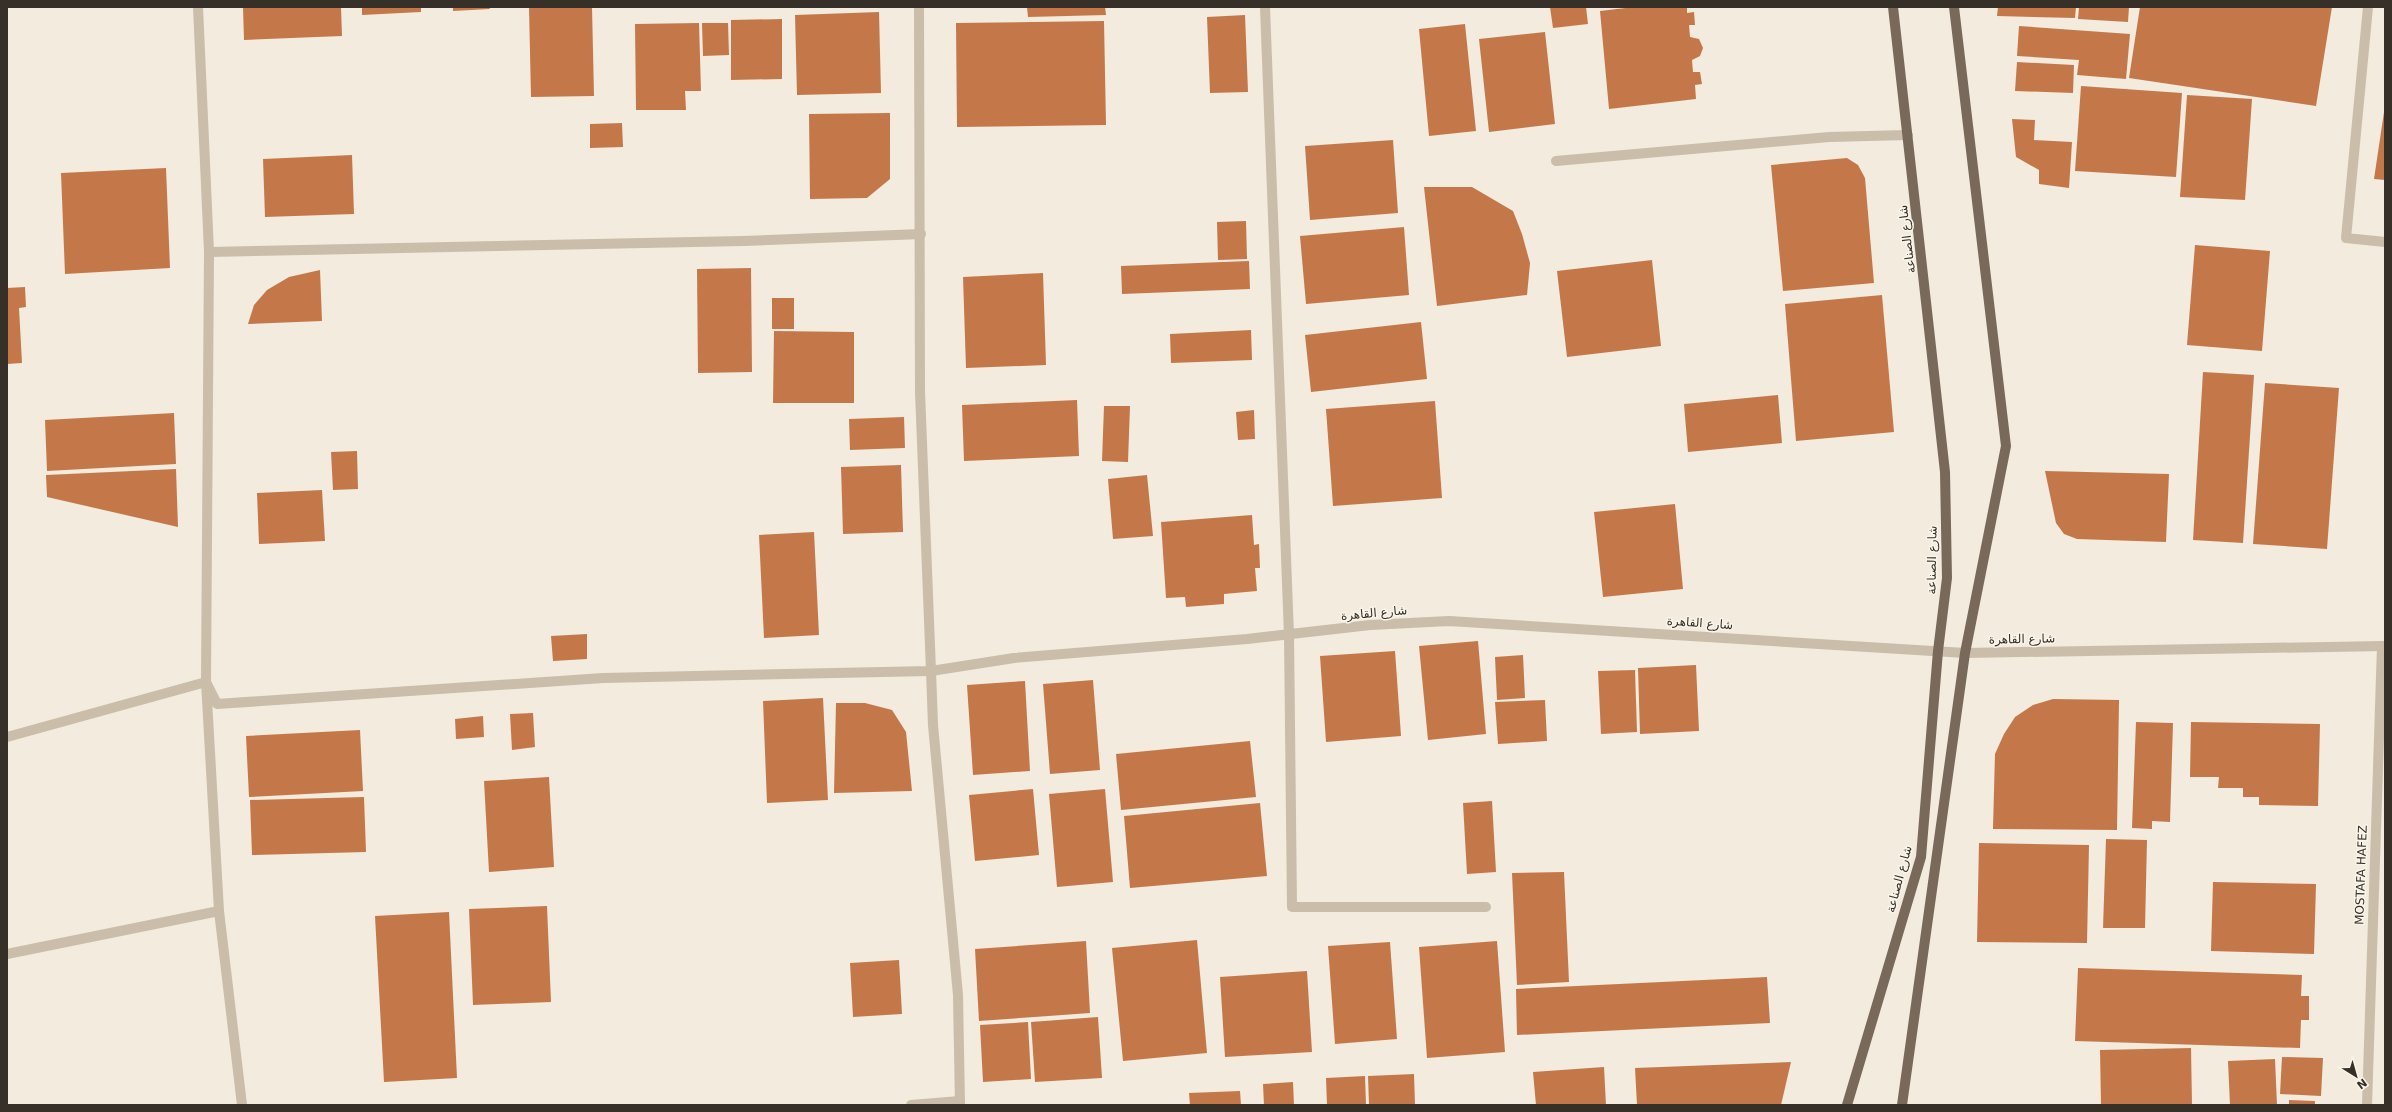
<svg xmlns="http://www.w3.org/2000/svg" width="2392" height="1112" viewBox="0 0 2392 1112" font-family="'DejaVu Sans','Noto Naskh Arabic',sans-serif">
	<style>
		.building { fill: #c4784a }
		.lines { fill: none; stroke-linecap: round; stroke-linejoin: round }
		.minor { stroke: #cabda9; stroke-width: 10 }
		.major { stroke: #79695a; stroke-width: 10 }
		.labels { text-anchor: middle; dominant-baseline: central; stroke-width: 3; stroke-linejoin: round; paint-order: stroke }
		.street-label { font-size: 12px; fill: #373029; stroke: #faf5ea }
	</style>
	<rect width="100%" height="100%" fill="#f2ebde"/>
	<!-- building -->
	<g class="building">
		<path d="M243,7h98l1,29 -98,4z"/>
		<path d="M362,7h59v5l-59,3z"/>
		<path d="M453,7h36l1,2 -37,2z"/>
		<path d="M529,7h63l2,89 -63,1z"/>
		<path d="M1027,7h78l1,8 -78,2z"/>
		<path d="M1550,7h36l2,17 -35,4z"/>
		<path d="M1634,7h53v6l7,-1 1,13h-6l1,12 9,2 4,9 -3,8 -8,4 1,12h7l2,12 -7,1 1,14 -87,10 -9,-98z"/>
		<path d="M1998,7h78l-1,11 -78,-2z"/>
		<path d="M2079,7h50l-1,15 -50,-3z"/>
		<path d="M2140,7h192l-16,99 -187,-28z"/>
		<path d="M879,12l2,81 -84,2 -2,-80z"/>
		<path d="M1245,15l3,77 -38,1 -3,-76z"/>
		<path d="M782,19v60l-51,1v-60z"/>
		<path d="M1104,21l2,104 -149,2 -1,-104z"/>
		<path d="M699,23l2,68h-16l1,19h-50l-1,-86z"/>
		<path d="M702,23h26l1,32 -26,1z"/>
		<path d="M1465,24l11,107 -47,5 -10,-107z"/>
		<path d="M2019,26l111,8 -4,45 -49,-4 2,-15 -62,-4z"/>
		<path d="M1545,32l10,92 -66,8 -10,-93z"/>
		<path d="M2017,62l57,3 -1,28 -58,-2z"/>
		<path d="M2081,86l101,7 -6,84 -101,-6z"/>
		<path d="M2187,95l65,4 -7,101 -65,-3z"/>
		<path d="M2384,112h1v68l-11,-1z"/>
		<path d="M890,113v66l-23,19 -57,1 -1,-85z"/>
		<path d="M2012,119l23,1 -1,20 38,2 -3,46 -30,-4v-14l-23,-13z"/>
		<path d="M622,123l1,24 -33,1v-24z"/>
		<path d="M1393,140l5,73 -88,7 -5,-74z"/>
		<path d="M352,155l2,59 -89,3 -2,-58z"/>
		<path d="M1847,158l11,7 7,13 9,105 -91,8 -12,-126z"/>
		<path d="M166,168l4,100 -105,6 -4,-101z"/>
		<path d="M1424,187h48l41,24 9,23 8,29 -3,32 -90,11z"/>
		<path d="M1246,221l1,38 -29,1 -1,-38z"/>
		<path d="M1404,227l5,68 -103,9 -6,-68z"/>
		<path d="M2195,245l75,6 -8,100 -75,-6z"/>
		<path d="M1652,260l9,86 -94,11 -10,-86z"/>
		<path d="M1249,261l1,28 -128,5 -1,-28z"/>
		<path d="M751,268l1,104 -54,1 -1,-104z"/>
		<path d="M320,270l2,51 -74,3 6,-19 13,-15 22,-13z"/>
		<path d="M1043,273l3,92 -80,3 -3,-91z"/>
		<path d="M25,287l1,20 -7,1 3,55 -15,1v-76z"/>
		<path d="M1882,295l12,137 -98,9 -11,-137z"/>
		<rect x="772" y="298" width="22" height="31"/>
		<path d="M1421,322l6,57 -116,13 -6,-57z"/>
		<path d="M1251,330l1,30 -81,3 -1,-29z"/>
		<path d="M774,331l80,1v71h-81z"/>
		<path d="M2203,372l51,3 -11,168 -50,-3z"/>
		<path d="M2265,383l74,5 -12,161 -74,-5z"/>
		<path d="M1778,395l4,48 -94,9 -4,-48z"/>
		<path d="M1077,400l2,56 -115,5 -2,-56z"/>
		<path d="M1435,401l7,97 -109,8 -7,-97z"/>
		<path d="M1104,406h26l-2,56 -26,-1z"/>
		<path d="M1254,410l1,29 -17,1 -2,-28z"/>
		<path d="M174,413l2,51 -129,7 -2,-51z"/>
		<path d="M904,417l1,31 -55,2 -1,-31z"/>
		<path d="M357,451l1,38 -25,1 -2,-38z"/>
		<path d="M901,465l2,67 -60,2 -2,-67z"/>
		<path d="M176,469l2,58 -131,-30 -1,-22z"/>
		<path d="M2045,471l124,3 -3,68 -89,-3 -13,-5 -8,-11z"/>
		<path d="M1147,475l6,61 -40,3 -5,-60z"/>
		<path d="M322,490l3,51 -66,3 -2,-51z"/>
		<path d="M1675,504l8,85 -80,8 -9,-85z"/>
		<path d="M1252,515l2,30 5,-1 1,24h-5l2,23 -33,3v10l-38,3 -1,-10 -19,1 -5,-76z"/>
		<path d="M814,532l5,103 -55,3 -5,-103z"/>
		<path d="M587,634v25l-34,2 -2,-25z"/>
		<path d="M1478,641l8,93 -58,6 -9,-94z"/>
		<path d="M1395,651l6,85 -75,6 -6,-86z"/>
		<path d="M1523,655l2,43 -28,2 -2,-43z"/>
		<path d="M1696,665l3,66 -59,3 -2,-66z"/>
		<path d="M1635,670l2,62 -36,2 -3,-63z"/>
		<path d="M1093,680l7,90 -50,4 -7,-90z"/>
		<path d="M1025,681l5,90 -57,4 -6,-90z"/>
		<path d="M823,698l5,102 -61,3 -4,-102z"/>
		<path d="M2053,699l66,1 -2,130 -124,-1 2,-75 9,-20 11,-17 18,-12z"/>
		<path d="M1545,700l2,41 -49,3 -3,-42z"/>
		<path d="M836,703h29l27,7 14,22 6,59 -78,2z"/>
		<path d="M533,713l2,34 -23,3 -2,-36z"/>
		<path d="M483,716l1,21 -28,2 -1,-20z"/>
		<path d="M2136,722l37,1 -3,99 -18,-1v8l-20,-1z"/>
		<path d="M2191,722l129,2 -2,82 -59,-1v-8h-16v-9h-25l1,-11h-29z"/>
		<path d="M360,730l3,61 -114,6 -3,-61z"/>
		<path d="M1250,741l6,56 -135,13 -5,-56z"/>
		<path d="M549,777l5,90 -65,5 -5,-91z"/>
		<path d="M1033,789l6,66 -64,6 -6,-66z"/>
		<path d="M1105,789l8,93 -56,5 -8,-93z"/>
		<path d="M364,797l2,55 -114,3 -2,-55z"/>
		<path d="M1492,801l4,71 -29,2 -4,-71z"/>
		<path d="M1260,803l7,73 -137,12 -6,-72z"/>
		<path d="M2106,839l41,1 -2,88h-42z"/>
		<path d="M1979,843l110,2 -2,98 -110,-1z"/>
		<path d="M1564,872l5,110 -52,3 -5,-112z"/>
		<path d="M2213,882l103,2 -2,70 -103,-3z"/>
		<path d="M547,906l4,96 -78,3 -4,-96z"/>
		<path d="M449,912l8,166 -73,4 -9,-166z"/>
		<path d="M1197,940l10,113 -84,8 -11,-113z"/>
		<path d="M1086,941l4,72 -111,8 -4,-72z"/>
		<path d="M1497,941l8,111 -78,6 -8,-111z"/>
		<path d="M1390,942l7,97 -62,5 -7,-98z"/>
		<path d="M899,960l3,54 -49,3 -3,-54z"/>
		<path d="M2078,968l224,7 -1,21h8v24h-8l-1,28 -225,-7z"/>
		<path d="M1307,971l5,81 -87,5 -5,-80z"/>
		<path d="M1767,977l3,46 -253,12 -1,-46z"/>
		<path d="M1098,1017l4,61 -67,4 -4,-60z"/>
		<path d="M1028,1022l3,57 -48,3 -3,-57z"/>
		<path d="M2191,1048l1,57h-91l-1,-55z"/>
		<path d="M2282,1057l41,1 -2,38 -41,-2z"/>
		<path d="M2275,1059l2,46h-47l-2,-44z"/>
		<path d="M1791,1062l-10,43h-144l-2,-37z"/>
		<path d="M1604,1067l2,38h-70l-3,-33z"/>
		<path d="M1414,1074l1,31h-46l-1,-29z"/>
		<path d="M1365,1076l1,29h-39l-1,-27z"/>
		<path d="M1293,1082l1,23h-30l-1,-21z"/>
		<path d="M1240,1091l1,14h-51l-1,-12z"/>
		<path d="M2289,1100l26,1v4h-26z"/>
	</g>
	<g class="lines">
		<!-- minor -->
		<g class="minor">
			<path d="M919,7l1,385 11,279 2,54 25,270 2,110"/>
			<path d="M1265,7l24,628 3,272h194"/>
			<path d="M2368,7l-22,231 39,4"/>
			<path d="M1556,161l273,-24 79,-2"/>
			<path d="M209,252l534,-11 178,-7"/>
			<path d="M7,737l199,-55 11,22 386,-26 328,-7 83,-13 233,-19 123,-14 79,-4 516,32 420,-7"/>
			<path d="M219,911l23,194"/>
			<path d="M7,954l212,-43 -13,-229 3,-430 -11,-245"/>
			<path d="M911,1105l49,-4"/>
			<path d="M2367,1105l15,-459"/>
		</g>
		<!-- major -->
		<g class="major">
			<path d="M1847,1105l74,-248 17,-206 9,-73 -2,-106 -52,-465"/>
			<path d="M1902,1105l63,-452 41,-207 -52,-439"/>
		</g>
	</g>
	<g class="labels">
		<!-- street labels -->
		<g class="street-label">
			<text transform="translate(1907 239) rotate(-97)">شارع الصناعة</text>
			<text transform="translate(1932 560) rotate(-89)">شارع الصناعة</text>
			<text transform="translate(1374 613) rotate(-5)">شارع القاهرة</text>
			<text transform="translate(1700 623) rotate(4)">شارع القاهرة</text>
			<text transform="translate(2022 639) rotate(-1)">شارع القاهرة</text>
			<text transform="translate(2361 875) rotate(-88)">MOSTAFA HAFEZ</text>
			<text transform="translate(1899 879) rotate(-75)">شارع الصناعة</text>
		</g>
	</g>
	<!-- border -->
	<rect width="2392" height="1112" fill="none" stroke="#373029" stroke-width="16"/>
	<!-- north arrow -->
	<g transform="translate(2356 1076) rotate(143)" stroke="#faf5ea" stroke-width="3" paint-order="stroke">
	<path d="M0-3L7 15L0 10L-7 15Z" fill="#373029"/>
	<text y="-6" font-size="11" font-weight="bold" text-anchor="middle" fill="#373029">N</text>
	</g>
</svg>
